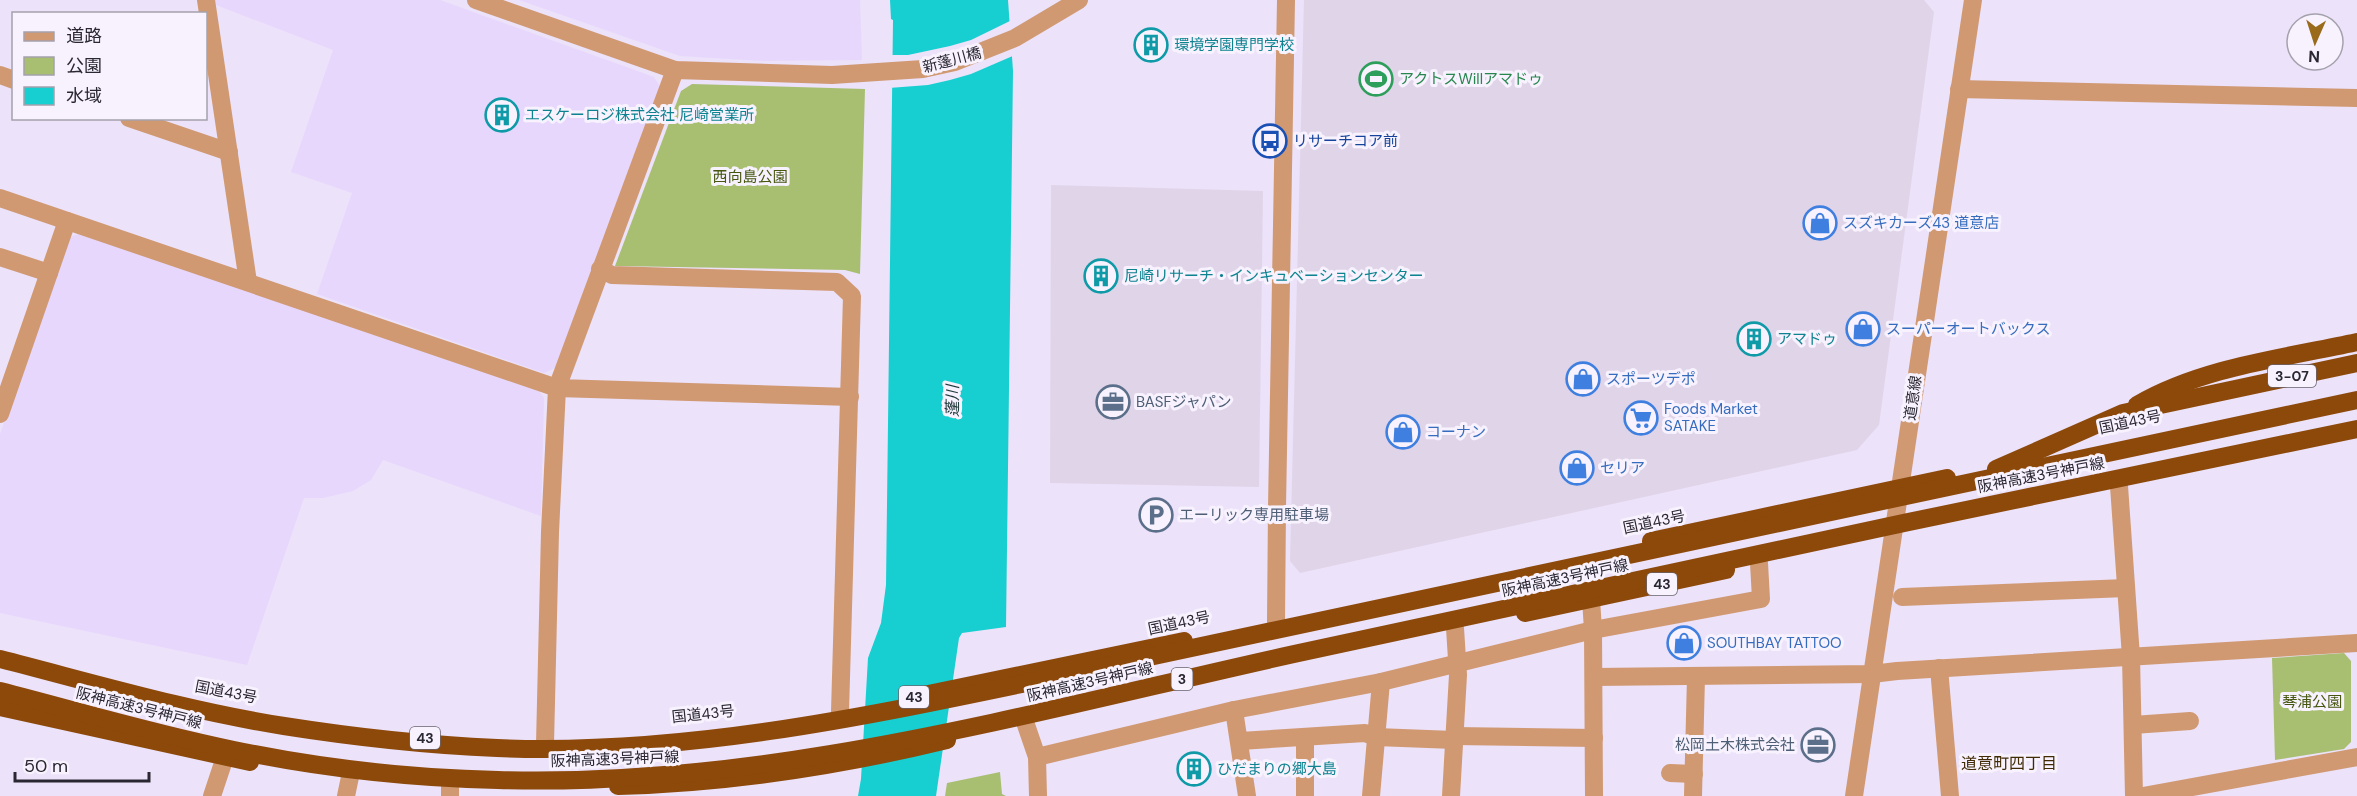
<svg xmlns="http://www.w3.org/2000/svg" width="2357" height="796" viewBox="0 0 2357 796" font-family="'DM Sans','Noto Sans JP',sans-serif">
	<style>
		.commercial { fill: #e0d4e8 }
		.built { fill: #e7d7fc }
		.green { fill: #a8bf72 }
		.water { fill: #17ced1 }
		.pier { fill: #ece2fa }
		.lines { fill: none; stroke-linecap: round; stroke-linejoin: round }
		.minor { stroke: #d09972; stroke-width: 18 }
		.highway { stroke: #8c490a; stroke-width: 18 }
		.highway-bridge { stroke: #8c490a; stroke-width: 18 }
		.labels { text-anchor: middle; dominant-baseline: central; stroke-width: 6; stroke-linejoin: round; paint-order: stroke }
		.shield { fill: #f7f2fe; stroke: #68646f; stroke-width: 1.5 }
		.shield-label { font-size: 14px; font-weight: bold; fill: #2b2732 }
		.culture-label { font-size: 15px; fill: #0d838f; stroke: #f7f2fe; text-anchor: start }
		.street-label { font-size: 15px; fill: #2b2732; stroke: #f7f2fe }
		.leisure-label { font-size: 15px; fill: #27864d; stroke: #f7f2fe; text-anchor: start }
		.transit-label { font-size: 15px; fill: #164399; stroke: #f7f2fe; text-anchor: start }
		.park-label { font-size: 15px; fill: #465710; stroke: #f7f2fe }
		.shop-label { font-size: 15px; fill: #366cbe; stroke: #f7f2fe; text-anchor: start }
		.service-label { font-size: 15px; fill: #4e5e75; stroke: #f7f2fe; text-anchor: start }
		.water-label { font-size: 16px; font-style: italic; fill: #1b3535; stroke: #f7f2fe }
		.neighbourhood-label { font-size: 16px; fill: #412b05; stroke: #f7f2fe }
	</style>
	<rect width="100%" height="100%" fill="#ece2fa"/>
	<!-- commercial -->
	<g class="commercial">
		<path d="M1304,0h620l10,12 -55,413 -22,25 -557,123 -10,-12z"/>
		<path d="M1051,185l212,6 -4,296 -209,-4z"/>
	</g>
	<!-- built -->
	<g class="built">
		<path d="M215,0h225l214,77 7,11 -104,279 -13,6 -227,-79 35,-101 -61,-21 42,-122 -117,-45z"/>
		<path d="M519,0h341l2,60 -99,1 -83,-5z"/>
		<path d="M79,234l460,157 5,7 -3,118 -158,-56 -12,20 -18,11 -30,7h-19l-57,167 -247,-52v-179l69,-197z"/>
	</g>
	<!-- green -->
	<g class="green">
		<path d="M692,84l173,5 -5,185 -15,-4 -230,-4 66,-175z"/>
		<path d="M2344,653l7,8v81l-7,7 -69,11 -3,-102z"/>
		<path d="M1000,772l2,22 4,2h-61l2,-13z"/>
	</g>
	<!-- water -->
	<path class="water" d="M890,0h118l5,71 -7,556 -44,6 -3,5 -23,158h-78l3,-17 7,-121 13,-35 5,-38 7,-565 -2,-1z"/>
	<!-- pier -->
	<path class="pier" d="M1012,20l3,35 -44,19 -21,6 -22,5 -39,3 1,-33h18l42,-9 21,-6z"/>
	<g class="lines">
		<!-- minor -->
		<g class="minor">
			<path d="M206,0l42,282"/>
			<path d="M476,0l199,70 157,5 91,-6 32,-7 60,-24 64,-38"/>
			<path d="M675,70l-118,318 293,9"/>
			<path d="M0,75l14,5"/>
			<path d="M1959,89l398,9"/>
			<path d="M129,118l100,34"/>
			<path d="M0,198l557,190 -7,144 -5,212"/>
			<path d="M0,257l49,16"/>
			<path d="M600,269l12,6 225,7 15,14 -12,416"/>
			<path d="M0,414l67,-193"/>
			<path d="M2119,486l12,171 3,139"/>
			<path d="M1902,597l224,-9"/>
			<path d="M1591,599l2,31 1,166"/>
			<path d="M1276,622l1,-115 9,-507"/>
			<path d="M1939,668l11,128"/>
			<path d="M1594,677l278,-3 25,-3 460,-28"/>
			<path d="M1234,710l13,86"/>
			<path d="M1025,722l12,35 1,39"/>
			<path d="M2133,725l57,-4"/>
			<path d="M1454,736l140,2"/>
			<path d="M1305,737v59"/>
			<path d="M1240,741l125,-8 11,4 78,3"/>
			<path d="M1037,757l197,-47 147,-28 212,-52 168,-31 -2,-36"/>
			<path d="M1670,773l24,1"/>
			<path d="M212,796l13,-39"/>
			<path d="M346,796l4,-19"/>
			<path d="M450,796v-10"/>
			<path d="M1371,796l10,-114"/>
			<path d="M1451,796l7,-121 -3,-47"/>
			<path d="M1693,796l3,-119"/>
			<path d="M1854,796l119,-796"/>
			<path d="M2143,796l214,-39"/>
		</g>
		<!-- highway -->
		<g class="highway">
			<path d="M2137,405c65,-38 147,-47 220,-63"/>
			<path d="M1996,469l127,-56 234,-50"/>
			<path d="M1651,541l296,-63"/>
			<path d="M1525,613l201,-43"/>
			<path d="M909,698l275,-57"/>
			<path d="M0,707l250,55"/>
			<path d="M618,786c111,-3 222,-20 329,-46"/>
		</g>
		<!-- highway-bridge -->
		<g class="highway-bridge">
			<path d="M0,659c94,24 188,52 284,67 70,11 142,19 213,22 197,8 390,-36 582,-76l1278,-272"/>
			<path d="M0,691c78,20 155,43 234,59 86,18 176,28 264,30 271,8 533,-68 796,-126 354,-77 708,-153 1063,-225"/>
		</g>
	</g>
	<!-- icons -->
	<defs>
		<symbol id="building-ring" viewBox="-11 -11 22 22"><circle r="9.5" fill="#f7f2fe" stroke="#0f9aa8" stroke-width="1.5"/><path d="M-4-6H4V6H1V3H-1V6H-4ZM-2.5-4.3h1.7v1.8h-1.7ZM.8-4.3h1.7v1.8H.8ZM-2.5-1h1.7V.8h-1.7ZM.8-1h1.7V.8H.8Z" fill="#0f9aa8"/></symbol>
		<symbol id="stadium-ring" viewBox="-11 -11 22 22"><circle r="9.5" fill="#f7f2fe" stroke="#2e9e5b" stroke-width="1.5"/><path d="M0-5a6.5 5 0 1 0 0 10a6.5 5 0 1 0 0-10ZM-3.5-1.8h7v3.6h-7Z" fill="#2e9e5b"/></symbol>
		<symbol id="bus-ring" viewBox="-11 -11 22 22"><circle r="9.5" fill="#f7f2fe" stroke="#1a4fb4" stroke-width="1.5"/><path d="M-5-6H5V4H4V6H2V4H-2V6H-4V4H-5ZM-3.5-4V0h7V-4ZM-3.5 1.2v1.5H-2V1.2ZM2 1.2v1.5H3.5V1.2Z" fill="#1a4fb4"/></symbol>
		<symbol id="shop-ring" viewBox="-11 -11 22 22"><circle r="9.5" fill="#f7f2fe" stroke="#3f7fe0" stroke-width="1.5"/><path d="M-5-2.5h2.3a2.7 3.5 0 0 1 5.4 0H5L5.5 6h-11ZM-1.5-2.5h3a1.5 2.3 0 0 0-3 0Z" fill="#3f7fe0"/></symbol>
		<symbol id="office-ring" viewBox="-11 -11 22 22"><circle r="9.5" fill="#f7f2fe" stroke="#5c6f8a" stroke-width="1.5"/><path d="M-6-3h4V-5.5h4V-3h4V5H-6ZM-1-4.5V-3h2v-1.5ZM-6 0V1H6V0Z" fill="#5c6f8a"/></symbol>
		<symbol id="supermarket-ring" viewBox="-11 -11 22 22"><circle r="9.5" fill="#f7f2fe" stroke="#3f7fe0" stroke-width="1.5"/><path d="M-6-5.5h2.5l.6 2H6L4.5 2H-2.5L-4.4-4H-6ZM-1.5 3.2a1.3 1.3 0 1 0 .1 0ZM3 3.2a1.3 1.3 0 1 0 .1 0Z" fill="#3f7fe0"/></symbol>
		<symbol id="parking-ring" viewBox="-11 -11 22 22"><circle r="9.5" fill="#f7f2fe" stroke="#5c6f8a" stroke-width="1.5"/><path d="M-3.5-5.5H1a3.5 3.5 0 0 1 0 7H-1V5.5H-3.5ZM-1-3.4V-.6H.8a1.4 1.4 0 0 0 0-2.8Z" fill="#5c6f8a"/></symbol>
	</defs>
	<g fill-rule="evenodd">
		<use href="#building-ring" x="1132" y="26" width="38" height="38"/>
		<use href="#stadium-ring" x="1357" y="60" width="38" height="38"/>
		<use href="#building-ring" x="483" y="96" width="38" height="38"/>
		<use href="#bus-ring" x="1251" y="122" width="38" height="38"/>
		<use href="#shop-ring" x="1801" y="204" width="38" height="38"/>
		<use href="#building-ring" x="1082" y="257" width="38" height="38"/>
		<use href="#shop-ring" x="1844" y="310" width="38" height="38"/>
		<use href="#building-ring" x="1735" y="320" width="38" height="38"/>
		<use href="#shop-ring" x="1564" y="360" width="38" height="38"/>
		<use href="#office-ring" x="1094" y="383" width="38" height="38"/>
		<use href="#supermarket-ring" x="1622" y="399" width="38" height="38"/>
		<use href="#shop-ring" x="1384" y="413" width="38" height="38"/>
		<use href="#shop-ring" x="1558" y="449" width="38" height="38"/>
		<use href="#parking-ring" x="1137" y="496" width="38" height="38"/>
		<use href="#shop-ring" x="1665" y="624" width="38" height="38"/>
		<use href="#office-ring" x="1799" y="726" width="38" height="38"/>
		<use href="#building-ring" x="1175" y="750" width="38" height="38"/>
	</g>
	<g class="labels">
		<!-- shield labels -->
		<g class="shield">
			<rect x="2268" y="365" width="48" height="22" rx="4.5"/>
			<rect x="1647" y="573" width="30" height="22" rx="4.5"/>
			<rect x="1171.5" y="668" width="21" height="22" rx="4.5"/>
			<rect x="899" y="686" width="30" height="22" rx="4.5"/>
			<rect x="410" y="727" width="30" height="22" rx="4.5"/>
		</g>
		<g class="shield-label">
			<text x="2292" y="376">3-07</text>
			<text x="1662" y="584">43</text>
			<text x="1182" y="679">3</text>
			<text x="914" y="697">43</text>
			<text x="425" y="738">43</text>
		</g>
		<!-- culture labels -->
		<g class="culture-label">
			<text x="1174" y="45">環境学園専門学校</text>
			<text x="525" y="115">エスケーロジ株式会社 尼崎営業所</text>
			<text x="1124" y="276">尼崎リサーチ・インキュベーションセンター</text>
			<text x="1777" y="339">アマドゥ</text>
			<text x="1217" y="769">ひだまりの郷大島</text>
		</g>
		<!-- street labels -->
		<g class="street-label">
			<text transform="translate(952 60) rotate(-15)">新蓬川橋</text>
			<text transform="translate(1913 398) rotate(-82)">道意線</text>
			<text transform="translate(2130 422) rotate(-12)">国道43号</text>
			<text transform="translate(2041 475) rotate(-11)">阪神高速3号神戸線</text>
			<text transform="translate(1654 522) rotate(-12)">国道43号</text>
			<text transform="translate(1565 578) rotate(-12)">阪神高速3号神戸線</text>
			<text transform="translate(1179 623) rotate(-12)">国道43号</text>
			<text transform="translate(1090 682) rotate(-13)">阪神高速3号神戸線</text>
			<text transform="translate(226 692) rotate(11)">国道43号</text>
			<text transform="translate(139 708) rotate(14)">阪神高速3号神戸線</text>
			<text transform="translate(703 714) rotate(-6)">国道43号</text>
			<text transform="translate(615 759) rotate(-2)">阪神高速3号神戸線</text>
		</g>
		<!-- leisure labels -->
		<g class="leisure-label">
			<text x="1399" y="79">アクトスWillアマドゥ</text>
		</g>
		<!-- transit labels -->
		<g class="transit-label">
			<text x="1293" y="141">リサーチコア前</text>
		</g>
		<!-- park labels -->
		<g class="park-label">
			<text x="750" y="177">西向島公園</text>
			<text x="2312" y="702">琴浦公園</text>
		</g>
		<!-- shop labels -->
		<g class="shop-label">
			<text x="1843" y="223">スズキカーズ43 道意店</text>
			<text x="1886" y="329">スーパーオートバックス</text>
			<text x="1606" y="379">スポーツデポ</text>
			<text x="1664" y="409">Foods Market<tspan x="1664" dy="17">SATAKE</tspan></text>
			<text x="1426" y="432">コーナン</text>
			<text x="1600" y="468">セリア</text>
			<text x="1707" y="643">SOUTHBAY TATTOO</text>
		</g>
		<!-- service labels -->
		<g class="service-label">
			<text x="1136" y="402">BASFジャパン</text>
			<text x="1179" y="515">エーリック専用駐車場</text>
			<text x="1795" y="745" text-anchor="end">松岡土木株式会社</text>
		</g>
		<!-- water labels -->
		<g class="water-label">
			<text transform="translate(952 401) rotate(-90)">蓬川</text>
		</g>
		<!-- neighbourhood labels -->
		<g class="neighbourhood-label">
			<text x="2009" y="763">道意町四丁目</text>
		</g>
	</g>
	<!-- legend -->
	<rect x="12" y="12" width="195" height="108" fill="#f7f2fe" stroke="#a5a1ac" stroke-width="1.5"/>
	<rect x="24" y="32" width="30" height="9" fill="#d09972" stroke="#a5a1ac" stroke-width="1.5"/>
	<text x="66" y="42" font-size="18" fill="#2b2732">道路</text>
	<rect x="24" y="57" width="30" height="18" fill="#a8bf72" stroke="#a5a1ac" stroke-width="1.5"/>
	<text x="66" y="72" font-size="18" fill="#2b2732">公園</text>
	<rect x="24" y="87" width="30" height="18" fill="#17ced1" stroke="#a5a1ac" stroke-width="1.5"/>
	<text x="66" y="102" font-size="18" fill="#2b2732">水域</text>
	<!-- north arrow -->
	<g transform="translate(2315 42) rotate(183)"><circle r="28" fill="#f7f2fe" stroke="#a5a1ac" stroke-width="1.5"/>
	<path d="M0-4.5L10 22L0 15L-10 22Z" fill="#996b1b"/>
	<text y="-9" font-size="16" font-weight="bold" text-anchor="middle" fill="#2b2732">N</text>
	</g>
	<!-- scale -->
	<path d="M15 772v9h134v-9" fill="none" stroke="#2b2732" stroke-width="3"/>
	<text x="24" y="772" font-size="18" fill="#2b2732" stroke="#f7f2fe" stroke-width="4.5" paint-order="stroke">50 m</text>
</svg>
